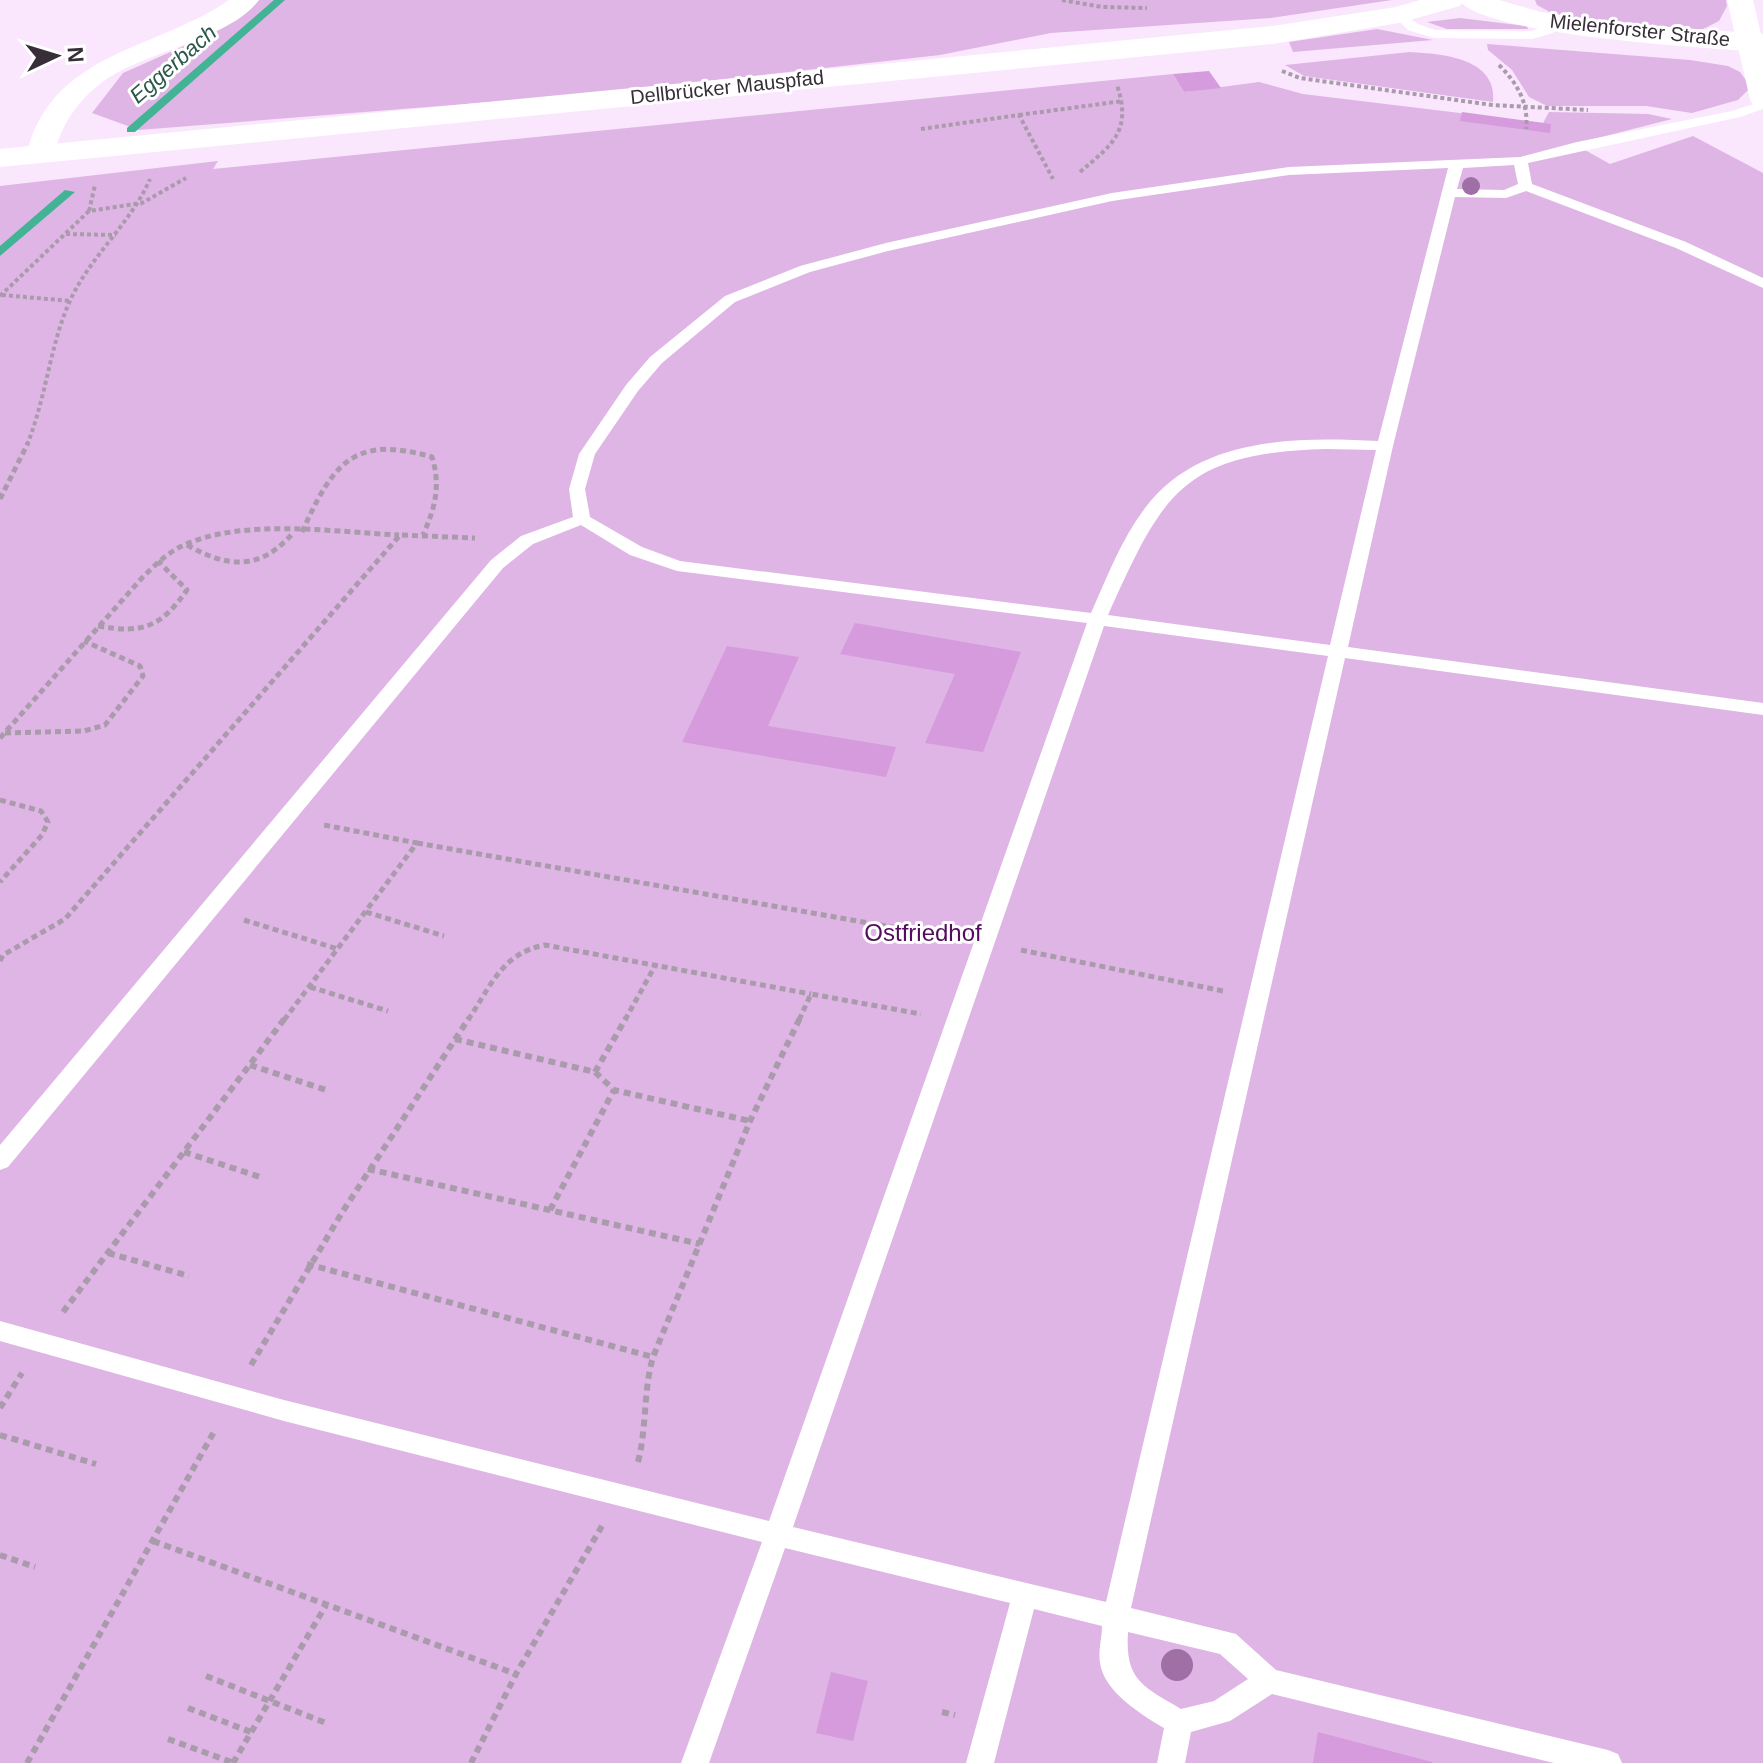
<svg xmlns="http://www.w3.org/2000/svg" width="1763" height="1763" viewBox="0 0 1763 1763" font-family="Helvetica,sans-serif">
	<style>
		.green { fill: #dfb5e5 }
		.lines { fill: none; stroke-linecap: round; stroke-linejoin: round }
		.stream { fill: #43b395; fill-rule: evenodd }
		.building { fill: #d59bdd }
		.path-far2 { stroke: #aa9bac; stroke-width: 4; stroke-dasharray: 4 3; stroke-linecap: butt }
		.path-far1 { stroke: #aa9bac; stroke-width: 5; stroke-dasharray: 6 4; stroke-linecap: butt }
		.path { stroke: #aa9bac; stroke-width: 6; stroke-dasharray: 7 5; stroke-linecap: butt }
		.service { fill: #fff; fill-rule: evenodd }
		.minor { fill: #fff; fill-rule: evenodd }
		.tertiary { fill: #fff; fill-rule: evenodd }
		.secondary { fill: #fff; fill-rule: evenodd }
		.tree { fill: #9f6fa6 }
		.labels { text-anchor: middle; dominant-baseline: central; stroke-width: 6; stroke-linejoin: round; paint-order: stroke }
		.far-street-label { font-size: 20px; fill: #372e38; stroke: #fff }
		.far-water-label { font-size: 22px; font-style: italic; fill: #2a584b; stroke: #fff }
		.park-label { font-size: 24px; fill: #540c5e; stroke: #fff }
	</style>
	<rect width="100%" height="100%" fill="#fae7fd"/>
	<!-- green -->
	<g class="green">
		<path d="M257,0h1135l-121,18 -220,15 -111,22 -349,39 -452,36 -47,-17 31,-40 79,-35z"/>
		<path d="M1535,0h191l1,6 -8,15 -18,9 -144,-14 -20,-11z"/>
		<path d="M1460,18l67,8 1,3h-81l-20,-7z"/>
		<path d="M1377,29l56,11 -140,12 -4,-10z"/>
		<path d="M1487,44l203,16 38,6 12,6 11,15 -13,13 -46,13 -46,-7h-99l-18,-9 -17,-27 -24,-20z"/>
		<path d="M1410,52c33,2 87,6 83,50l-189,-26 -19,-11z"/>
		<path d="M1173,74l11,18 75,-10 44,12 240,29 6,-11 99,2 24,5 -98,25 36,20 83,-28 70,37v1590h-1763v-1577l218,-25 -5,8z"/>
	</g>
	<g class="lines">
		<!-- stream -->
		<g class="stream">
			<path d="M274,0h11l-150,132h-8v-4z"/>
			<path d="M65,190l10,2 -75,64v-10z"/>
		</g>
	</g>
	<!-- building -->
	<g class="building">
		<path d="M1209,71l12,17 -37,4 -11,-18z"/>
		<path d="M1462,112l89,12 -1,9 -90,-12z"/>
		<path d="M855,623l166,29 -38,100 -58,-9 30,-69 -115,-20z"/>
		<path d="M727,646l72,11 -31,69 128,21 -10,30 -204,-35z"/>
		<path d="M831,1672l37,9 -15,60 -37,-8z"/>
		<path d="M1318,1732l114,30v1h-119z"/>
	</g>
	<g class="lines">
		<!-- path-far2 -->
		<g class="path-far2">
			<path d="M1062,0l40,7 45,1"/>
			<path d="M1499,65c18,18 30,38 27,64"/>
			<path d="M1282,71l18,7 192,27 96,5"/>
			<path d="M1019,115l104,-14"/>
			<path d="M921,129l98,-14 34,64"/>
			<path d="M1080,172c33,-28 52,-41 37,-87"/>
			<path d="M89,211l6,-26"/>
			<path d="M66,234l50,1"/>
			<path d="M2,295l69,6"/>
			<path d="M0,296l89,-85 53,-8 44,-25"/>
			<path d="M27,445c19,-47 23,-99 42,-142 20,-46 61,-78 81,-124"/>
		</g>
		<!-- path-far1 -->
		<g class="path-far1">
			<path d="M0,499l28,-56"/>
			<path d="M302,532c31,-68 51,-98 130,-75 9,29 3,51 -9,78"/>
			<path d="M187,545c41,23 73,26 106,-12"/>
			<path d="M98,626c45,8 63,1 89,-36l-29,-29"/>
			<path d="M5,733l79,-2 21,-6 38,-49 -3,-10 -56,-25"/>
			<path d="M0,738l141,-159c13,-13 27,-27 43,-34 60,-27 151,-13 215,-10"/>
			<path d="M0,800l41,11 7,11 -6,13 -42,47"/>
			<path d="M417,843l531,94"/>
			<path d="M366,912l78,24"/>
			<path d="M244,920l94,29"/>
			<path d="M1021,950l202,41"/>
			<path d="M0,961l3,-6 62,-36 335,-384 75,3"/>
			<path d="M310,987l78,24"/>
			<path d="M284,1020l133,-177 -93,-18"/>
			<path d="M468,1020c23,-34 34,-67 77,-75l266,49"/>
			<path d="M625,1020l31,-56"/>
			<path d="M799,1020l12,-26 110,20"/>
		</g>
		<!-- path -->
		<g class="path">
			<path d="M455,1039l140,33 19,18 136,31"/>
			<path d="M250,1065l79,26"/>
			<path d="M595,1072l31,-54"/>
			<path d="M184,1152l79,26"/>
			<path d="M368,1169l332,75"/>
			<path d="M550,1210l64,-120"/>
			<path d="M108,1253l81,23"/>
			<path d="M307,1264l346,93"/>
			<path d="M63,1312l222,-294"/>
			<path d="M251,1365l92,-154 126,-193"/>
			<path d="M0,1408l22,-35"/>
			<path d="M0,1435l96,29"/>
			<path d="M638,1462c9,-35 5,-70 15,-105l97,-236 50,-103"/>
			<path d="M153,1541l363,133"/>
			<path d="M0,1555l35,12"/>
			<path d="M206,1676l120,47"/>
			<path d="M188,1708l63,24"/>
			<path d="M942,1712l13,3"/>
			<path d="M168,1739l66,24"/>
			<path d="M27,1763l188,-333"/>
			<path d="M233,1763l93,-158"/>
			<path d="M471,1763l45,-89 86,-148"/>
		</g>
		<!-- service -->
		<g class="service">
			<path d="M1399,11l19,13 17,6 96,1 12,-4 7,-8 11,3 -8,11 -21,6 -98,-1 -26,-8 -15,-15z"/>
			<path d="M1763,101v8l-23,8 -212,46 4,21 154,58 77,36v10l-87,-40 -150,-57 -20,7 -51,-1 -62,249 -45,201 415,56v12l-418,-57 -214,950 105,26 40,36 332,80 10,4 4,9h-68l-282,-69 -42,27 -39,11 -6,31h-28l7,-35c-22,-13 -60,-36 -64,-65 -2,-11 2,-26 2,-37l-68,-17 -40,154h-28l44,-160 -225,-55 -76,215h-28l81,-221 -478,-121 -284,-80v-20l284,79 485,121 318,-898 -410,-52 -47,-16 -49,-30 -48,19 -30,24 -495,599 -8,3v-25l491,-585 30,-24 52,-19 -4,-28 10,-35 47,-69 24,-28 75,-61 75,-30 86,-23 226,-50 177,-26 231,-10 57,-15 155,-31zM1514,165l4,19 -14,6 -47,-1 6,-21zM1448,168l-70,273c-81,-4 -179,-5 -233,67 -24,32 -38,69 -54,105l-411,-52 -38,-14 -52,-30 -5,-28 10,-35 43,-63 24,-28 73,-61 75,-30 78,-21 224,-50 177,-26zM1326,449l50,1 -46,195 -222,-30c55,-122 74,-162 218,-166zM1104,626l224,30 -222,946 -313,-75zM1128,1632l92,22 28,25 -34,22 -33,8c-39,-23 -56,-29 -53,-77z"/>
		</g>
		<!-- minor -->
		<g class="minor">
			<path d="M229,0h30c-28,39 -117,52 -158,83 -18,14 -33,32 -41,53 -4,8 -4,16 -9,23l-10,2 -10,-2 -3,-11c28,-97 131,-99 201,-148z"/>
			<path d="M1727,0h26l10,43v64l-10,-2 -3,-6z"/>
		</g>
		<!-- tertiary -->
		<path class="tertiary" d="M1459,0h40l42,12 74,11 148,11v18c-50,-4 -279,-16 -304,-52z"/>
		<!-- secondary -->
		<path class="secondary" d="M1420,0h44l-4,6 -61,17 -126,21 -1273,123v-18l1273,-123 123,-19z"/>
	</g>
	<!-- trees -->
	<g class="tree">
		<circle cx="1471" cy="186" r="9"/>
		<circle cx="1177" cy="1665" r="16"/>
	</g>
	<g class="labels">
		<!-- far-street labels -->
		<g class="far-street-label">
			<text transform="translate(1640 30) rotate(6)">Mielenforster Straße</text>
			<text transform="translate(727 87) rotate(-6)">Dellbrücker Mauspfad</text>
		</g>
		<!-- far-water labels -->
		<g class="far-water-label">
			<text transform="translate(173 64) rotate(-41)">Eggerbach</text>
		</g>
		<!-- park labels -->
		<g class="park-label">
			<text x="923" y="932">Ostfriedhof</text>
		</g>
	</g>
	<!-- north arrow -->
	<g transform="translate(56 56) rotate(86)" stroke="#ffffff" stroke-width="6" paint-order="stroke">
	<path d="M0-6L14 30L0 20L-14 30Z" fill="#372e38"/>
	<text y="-12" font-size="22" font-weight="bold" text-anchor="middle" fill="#372e38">N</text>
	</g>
</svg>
